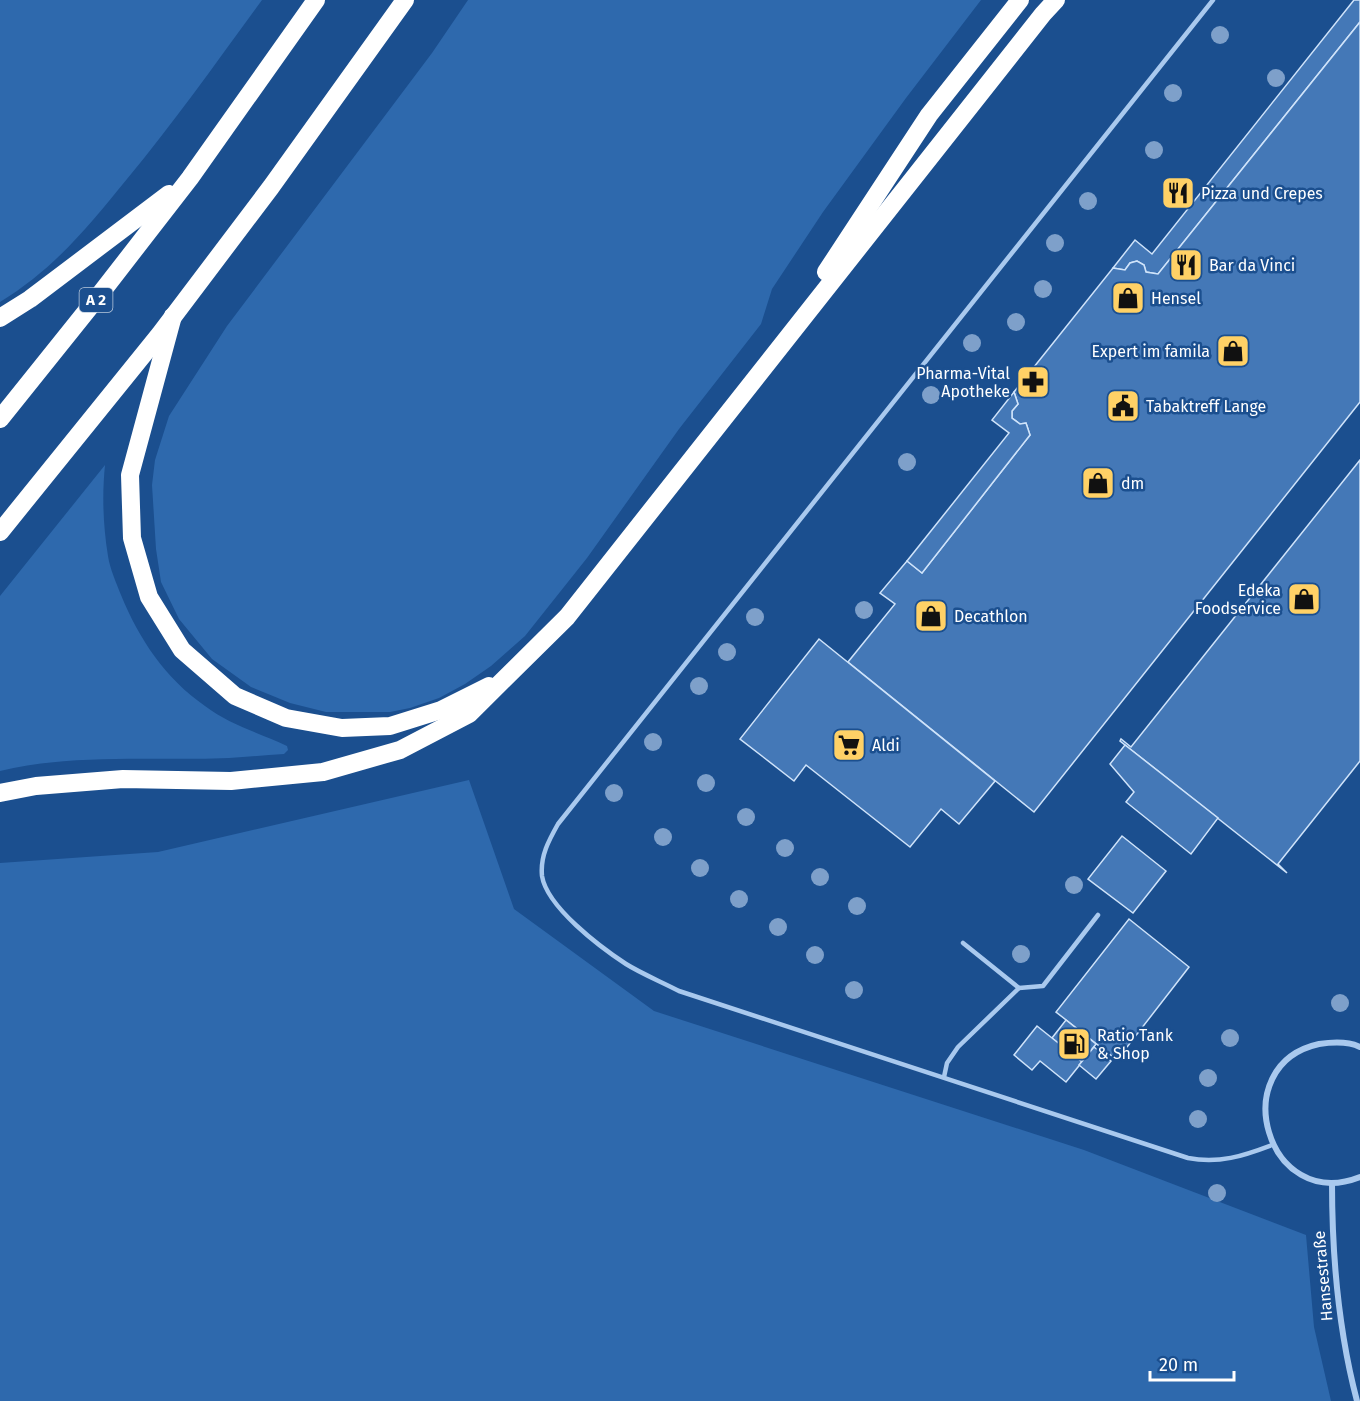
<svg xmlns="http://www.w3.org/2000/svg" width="1360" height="1401" viewBox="0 0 1360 1401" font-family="'Fira Sans',sans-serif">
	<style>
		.green { fill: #2e69ad }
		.building { fill: #4478b7; stroke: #cfe3fa; stroke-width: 1.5 }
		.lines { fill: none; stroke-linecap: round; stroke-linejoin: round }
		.lane { stroke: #a9c9ee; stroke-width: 4.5 }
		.street { stroke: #a9c9ee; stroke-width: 6 }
		.highway { stroke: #fff; stroke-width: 18 }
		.tree { fill: #7ea0ca }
		.labels { text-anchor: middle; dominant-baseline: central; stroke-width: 5; stroke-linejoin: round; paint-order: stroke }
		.shield { fill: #1b4f8f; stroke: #bbcadd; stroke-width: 1.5 }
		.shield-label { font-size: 15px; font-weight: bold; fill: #fff }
		.poi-label { font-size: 16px; fill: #fff; stroke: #1b4f8f; text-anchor: start }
		.street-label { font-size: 16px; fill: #fff; stroke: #1b4f8f }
	</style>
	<rect width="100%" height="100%" fill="#1b4f8f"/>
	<!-- green -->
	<g class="green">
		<path d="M0,0h262c-44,60 -87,121 -135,179 -39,48 -73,90 -127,123z"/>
		<path d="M468,0h513l-75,98 -83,114 -51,77 -11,35 -82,105 -92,129 -62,78 -34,30 -26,18 -26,14 -29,10 -20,4h-64l-36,-9 -39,-16 -39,-28 -33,-40 -18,-37 -5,-33 -4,-64 3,-25 14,-44 58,-90 205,-273z"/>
		<path d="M105,465c-3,30 -2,60 3,91 2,13 8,26 13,39 18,44 44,83 84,111 25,19 55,27 82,40l1,4 -4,4c-18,1 -36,3 -55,4 -76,3 -154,-5 -229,13v-175z"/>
		<path d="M469,780l45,129 140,102 430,139 222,85 8,92 17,74h-1331v-538l158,-11z"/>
	</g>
	<!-- building -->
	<g class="building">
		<path d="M1354,0h6v22l-202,252 -12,-2 -2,-7 -7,-4 -7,2 -5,7 -12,-2 22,-28 17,14z"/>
		<path d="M1360,22v380l-326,410 -186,-150 47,-58 -15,-11 27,-32 15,12 108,-138 -4,-12 -6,1 -8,-6v-7l6,-7 -4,-12 99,-124 12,2 5,-7 7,-2 7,4 2,7 12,2z"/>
		<path d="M1014,392l4,12 -6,7v7l8,6 6,-1 4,12 -108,138 -15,-12 102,-128 -17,-13z"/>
		<path d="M1360,460v301l-82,103 9,9 -167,-132 1,-2 10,8z"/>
		<path d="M819,639l176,142 -36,43 -18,-15 -31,38 -104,-82 -12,16 -54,-42z"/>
		<path d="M1125,745l93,73 -27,36 -65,-52 8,-10 -24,-28z"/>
		<path d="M1122,836l44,35 -33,42 -45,-34z"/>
		<path d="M1129,919l60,48 -72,93 -61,-48z"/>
		<path d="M1066,1020l30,24 -14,18 -30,-24z"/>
		<path d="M1037,1026l45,36 -16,20 -26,-21 -8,9 -18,-15z"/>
		<path d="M1094,1047l17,14 -15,18 -17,-14z"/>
	</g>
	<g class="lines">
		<!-- lane -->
		<g class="lane">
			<path d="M1213,0l-655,824c-9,16 -18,32 -16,52 5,31 58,71 84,88 16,10 36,18 53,27l509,167c31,6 55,-2 84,-13"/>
			<path d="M963,943l56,45"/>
			<path d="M944,1077l3,-14 11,-16 61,-59 24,-2 55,-71"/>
		</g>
		<!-- street -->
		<g class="street">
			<path d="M1360,1047c-12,-6 -28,-5 -41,-3 -95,21 -52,170 41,133"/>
			<path d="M1332,1183c0,74 6,146 25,218"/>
		</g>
		<!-- highway -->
		<g class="highway">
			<path d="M826,272l103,-157 91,-115"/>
			<path d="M173,316l-43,159 2,63 17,59 33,53 53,46 51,22 56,10 48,-2 51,-16 48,-24"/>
			<path d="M0,318l30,-19 139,-105"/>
			<path d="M0,419l97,-121 93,-120 126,-178"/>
			<path d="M0,532l160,-198 111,-147 134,-187"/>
			<path d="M0,793l36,-7 87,-7 108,2 92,-9 77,-22 69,-36 98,-97 476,-603 13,-14"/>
		</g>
	</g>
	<!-- trees -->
	<g class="tree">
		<circle cx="1220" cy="35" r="9"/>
		<circle cx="1276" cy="78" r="9"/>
		<circle cx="1173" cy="93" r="9"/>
		<circle cx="1154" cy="150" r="9"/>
		<circle cx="1088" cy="201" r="9"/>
		<circle cx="1055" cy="243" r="9"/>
		<circle cx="1043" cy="289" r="9"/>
		<circle cx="1016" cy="322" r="9"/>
		<circle cx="972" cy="343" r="9"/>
		<circle cx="931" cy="395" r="9"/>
		<circle cx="907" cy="462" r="9"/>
		<circle cx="864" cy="610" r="9"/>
		<circle cx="755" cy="617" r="9"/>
		<circle cx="727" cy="652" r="9"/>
		<circle cx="699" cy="686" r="9"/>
		<circle cx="653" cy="742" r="9"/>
		<circle cx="706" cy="783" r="9"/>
		<circle cx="614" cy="793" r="9"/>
		<circle cx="746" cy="817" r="9"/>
		<circle cx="663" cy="837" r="9"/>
		<circle cx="785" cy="848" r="9"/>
		<circle cx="700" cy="868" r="9"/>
		<circle cx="820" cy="877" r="9"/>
		<circle cx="1074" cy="885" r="9"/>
		<circle cx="739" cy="899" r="9"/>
		<circle cx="857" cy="906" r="9"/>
		<circle cx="778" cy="927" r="9"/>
		<circle cx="1021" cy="954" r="9"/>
		<circle cx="815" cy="955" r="9"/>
		<circle cx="854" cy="990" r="9"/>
		<circle cx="1340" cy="1003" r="9"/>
		<circle cx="1230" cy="1038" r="9"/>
		<circle cx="1208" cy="1078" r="9"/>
		<circle cx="1198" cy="1119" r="9"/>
		<circle cx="1217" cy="1193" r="9"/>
	</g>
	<!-- icons -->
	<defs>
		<symbol id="restaurant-square" viewBox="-11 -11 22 22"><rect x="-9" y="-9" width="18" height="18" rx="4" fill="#ffd166" stroke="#1b4f8f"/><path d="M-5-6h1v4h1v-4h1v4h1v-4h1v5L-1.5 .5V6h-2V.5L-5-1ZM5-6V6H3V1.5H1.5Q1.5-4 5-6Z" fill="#111"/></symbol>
		<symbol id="shop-square" viewBox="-11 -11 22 22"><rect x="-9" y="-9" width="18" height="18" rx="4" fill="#ffd166" stroke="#1b4f8f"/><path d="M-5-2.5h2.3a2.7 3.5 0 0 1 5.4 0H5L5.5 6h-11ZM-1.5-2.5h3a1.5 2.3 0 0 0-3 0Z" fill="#111"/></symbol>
		<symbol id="pharmacy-square" viewBox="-11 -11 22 22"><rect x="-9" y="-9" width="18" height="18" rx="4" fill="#ffd166" stroke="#1b4f8f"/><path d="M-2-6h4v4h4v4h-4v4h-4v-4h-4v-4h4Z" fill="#111"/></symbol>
		<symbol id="civic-square" viewBox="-11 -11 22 22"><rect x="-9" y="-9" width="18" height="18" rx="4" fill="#ffd166" stroke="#1b4f8f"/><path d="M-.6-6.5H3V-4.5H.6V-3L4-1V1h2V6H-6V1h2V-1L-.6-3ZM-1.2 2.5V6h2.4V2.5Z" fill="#111"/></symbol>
		<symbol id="supermarket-square" viewBox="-11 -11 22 22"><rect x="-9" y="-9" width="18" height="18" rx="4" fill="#ffd166" stroke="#1b4f8f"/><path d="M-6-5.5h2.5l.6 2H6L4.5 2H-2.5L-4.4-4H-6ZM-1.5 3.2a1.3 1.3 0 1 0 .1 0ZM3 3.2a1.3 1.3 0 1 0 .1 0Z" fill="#111"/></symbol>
		<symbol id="fuel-square" viewBox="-11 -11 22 22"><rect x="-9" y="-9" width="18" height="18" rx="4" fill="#ffd166" stroke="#1b4f8f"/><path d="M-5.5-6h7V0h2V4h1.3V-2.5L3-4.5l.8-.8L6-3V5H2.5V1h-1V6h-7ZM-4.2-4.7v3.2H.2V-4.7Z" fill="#111"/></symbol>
	</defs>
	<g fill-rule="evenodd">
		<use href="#restaurant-square" x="1159" y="174" width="38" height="38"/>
		<use href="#restaurant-square" x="1167" y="246" width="38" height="38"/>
		<use href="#shop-square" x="1109" y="279" width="38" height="38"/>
		<use href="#shop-square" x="1214" y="332" width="38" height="38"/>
		<use href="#pharmacy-square" x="1014" y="363" width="38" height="38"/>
		<use href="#civic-square" x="1104" y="387" width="38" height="38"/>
		<use href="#shop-square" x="1079" y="464" width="38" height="38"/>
		<use href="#shop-square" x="1285" y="580" width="38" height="38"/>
		<use href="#shop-square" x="912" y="597" width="38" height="38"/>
		<use href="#supermarket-square" x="830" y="726" width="38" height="38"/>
		<use href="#fuel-square" x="1055" y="1025" width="38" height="38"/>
	</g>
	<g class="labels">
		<!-- shield labels -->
		<rect class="shield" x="79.5" y="288" width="33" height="24" rx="4.5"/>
		<g class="shield-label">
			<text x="96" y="300">A 2</text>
		</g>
		<!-- poi labels -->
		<g class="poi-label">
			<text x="1201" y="193">Pizza und Crepes</text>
			<text x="1209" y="265">Bar da Vinci</text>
			<text x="1151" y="298">Hensel</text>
			<text x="1210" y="351" text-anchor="end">Expert im famila</text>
			<text x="1010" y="373" text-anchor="end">Pharma-Vital<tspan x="1010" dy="18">Apotheke</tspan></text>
			<text x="1146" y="406">Tabaktreff Lange</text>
			<text x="1121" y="483">dm</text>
			<text x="1281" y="590" text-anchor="end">Edeka<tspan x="1281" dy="18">Foodservice</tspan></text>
			<text x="954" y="616">Decathlon</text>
			<text x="872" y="745">Aldi</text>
			<text x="1097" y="1035">Ratio Tank<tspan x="1097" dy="18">&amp; Shop</tspan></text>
		</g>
		<!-- street labels -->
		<g class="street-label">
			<text transform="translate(1323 1276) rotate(-95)">Hansestraße</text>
		</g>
	</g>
	<!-- scale -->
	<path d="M1150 1371v9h84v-9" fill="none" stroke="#ffffff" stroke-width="3"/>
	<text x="1159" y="1371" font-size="18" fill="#ffffff" stroke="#1b4f8f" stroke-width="4.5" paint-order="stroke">20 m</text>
</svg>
